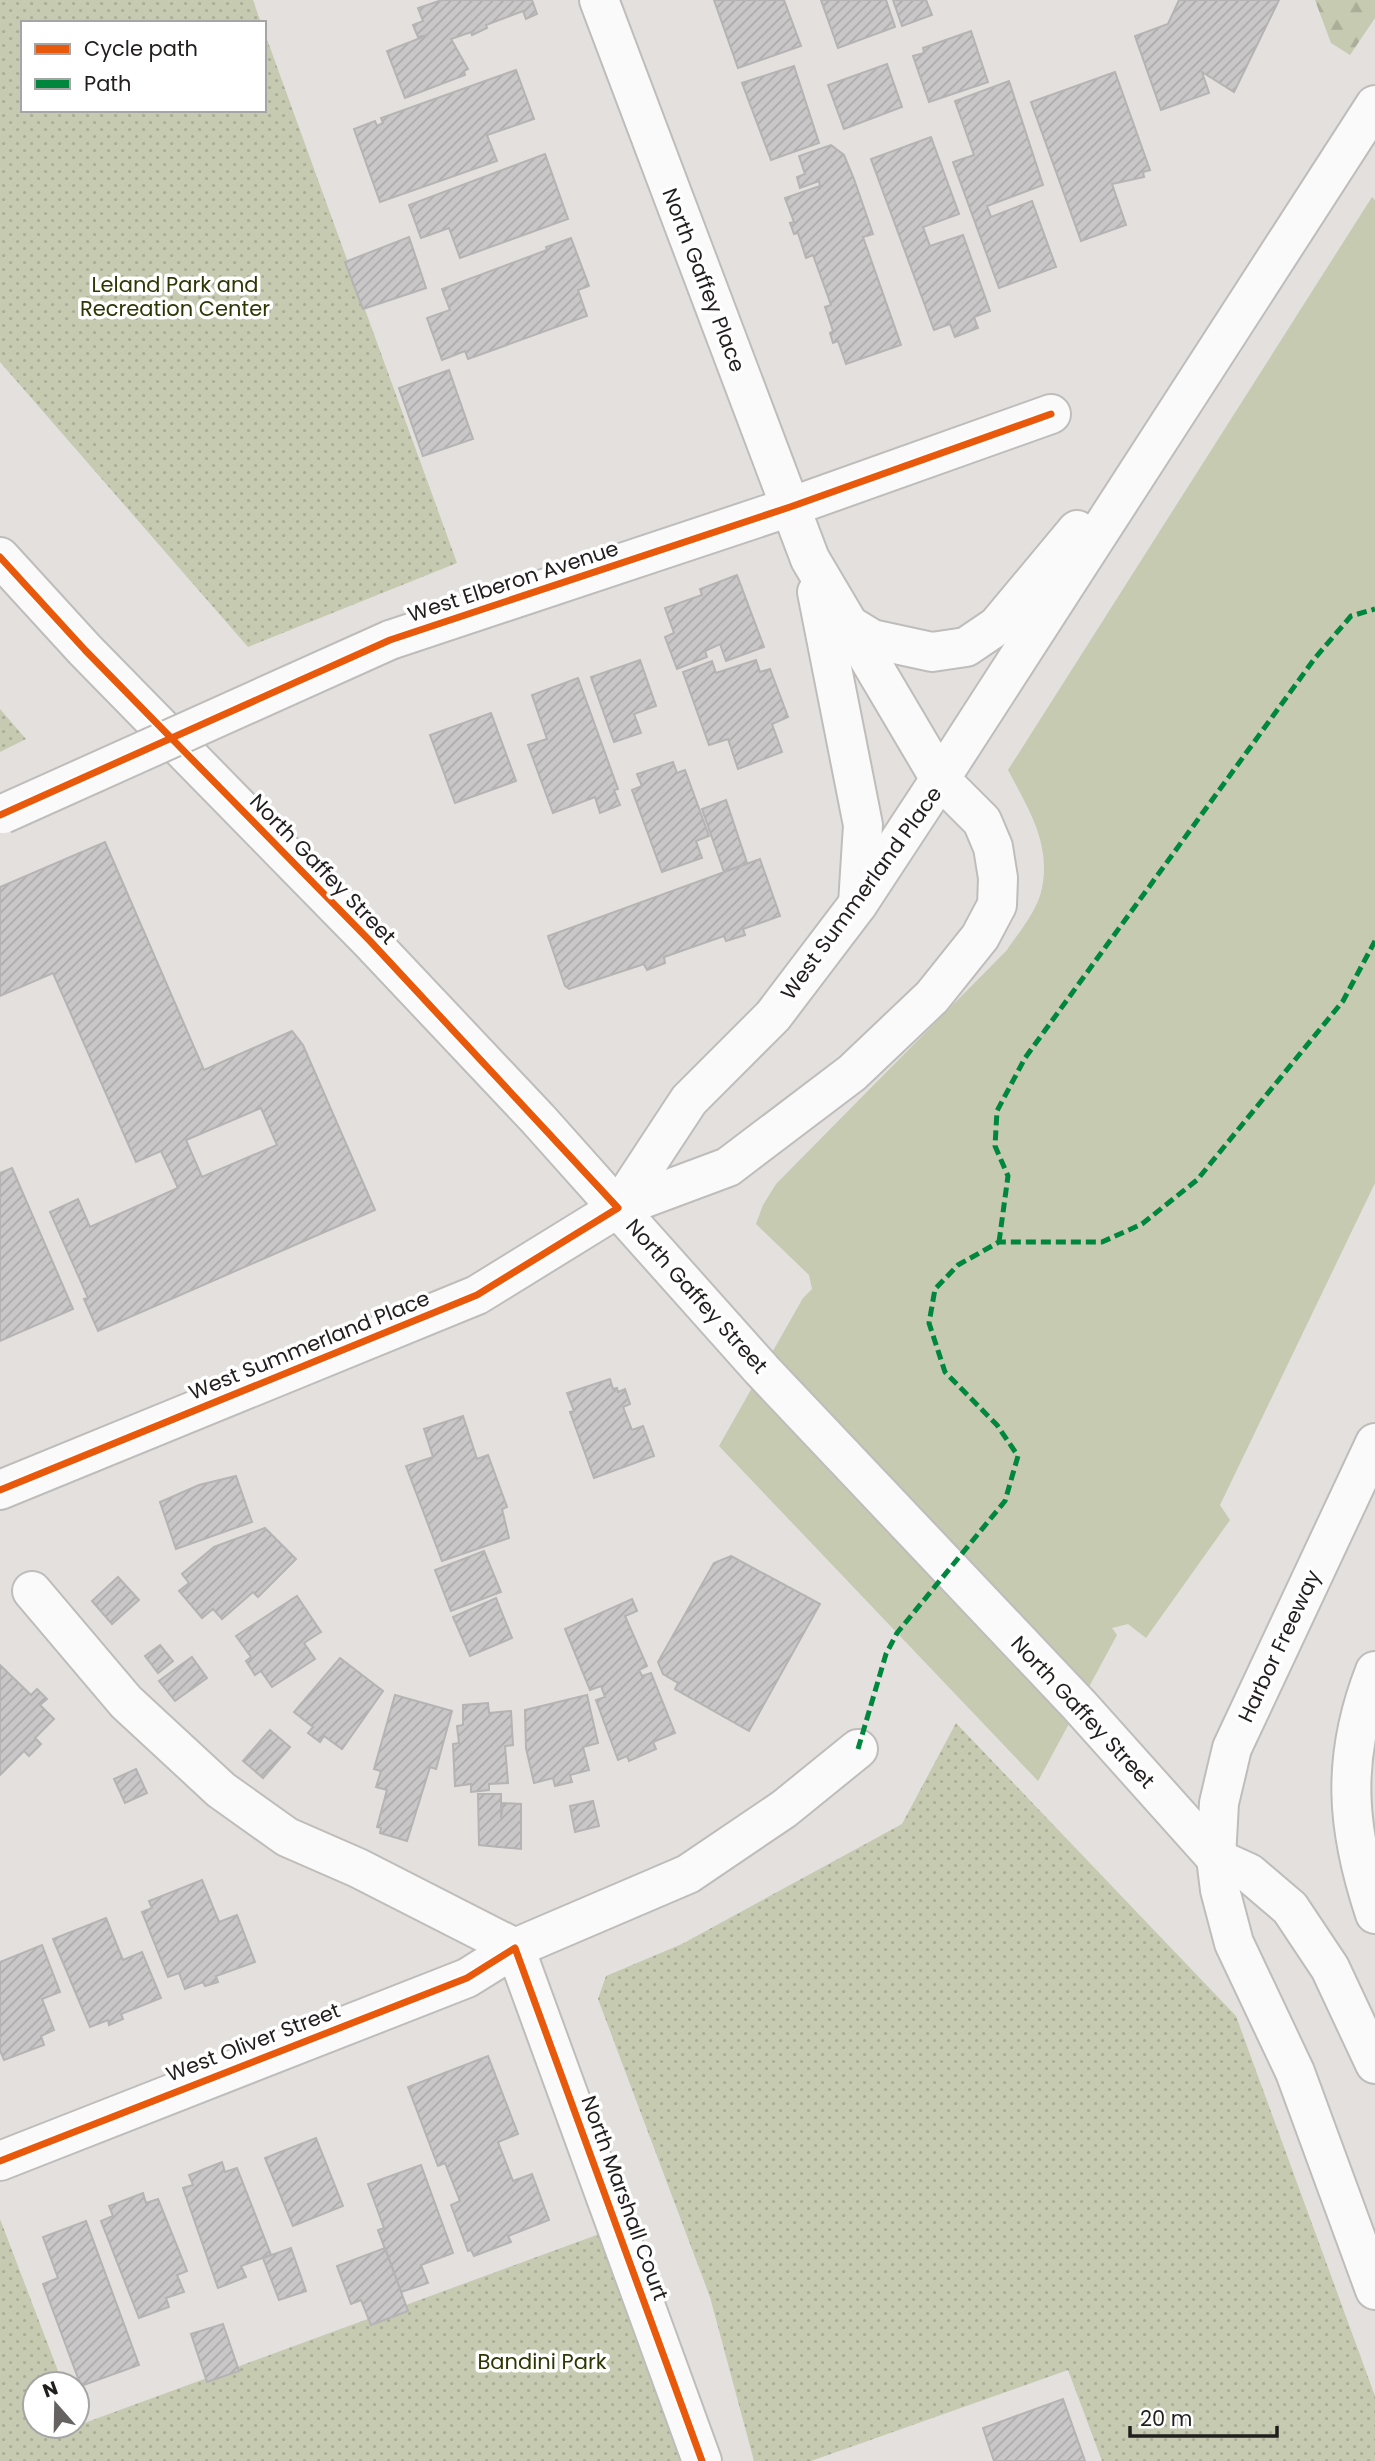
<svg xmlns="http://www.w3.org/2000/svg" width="1375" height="2461" viewBox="0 0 1375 2461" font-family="Poppins,sans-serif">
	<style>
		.grass { fill: #c6cab0 }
		.forest { fill: url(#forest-firs) }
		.park { fill: url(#park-dots) }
		.building { fill: url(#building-hatch); stroke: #b5b3b3; stroke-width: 2; fill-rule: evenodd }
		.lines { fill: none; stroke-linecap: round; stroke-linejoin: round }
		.minor-casing { stroke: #bfbdbb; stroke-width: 42 }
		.secondary-casing { stroke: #bfbdbb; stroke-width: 42 }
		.primary-casing { stroke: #bfbdbb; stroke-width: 42 }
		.motorway-casing { stroke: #bfbdbb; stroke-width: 42 }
		.minor { stroke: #fbfafa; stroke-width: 38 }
		.secondary { stroke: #fbfafa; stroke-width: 38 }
		.primary { stroke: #fbfafa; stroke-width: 38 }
		.motorway { stroke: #fbfafa; stroke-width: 38 }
		.minor-bridge-casing { stroke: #bfbdbb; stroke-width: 42; stroke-linecap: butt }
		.minor-bridge { stroke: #fbfafa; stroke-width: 38 }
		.quiet { stroke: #00873e; stroke-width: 5; stroke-dasharray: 10 5; stroke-linecap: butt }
		.cycleway-casing { stroke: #fff; stroke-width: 11 }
		.cycleway { stroke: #e8590c; stroke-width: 7 }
		.labels { text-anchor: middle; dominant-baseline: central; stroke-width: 7; stroke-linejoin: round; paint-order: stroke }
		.street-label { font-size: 21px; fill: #211e1d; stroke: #fff }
		.park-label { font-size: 21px; fill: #2e3604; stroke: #fff }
	</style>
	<defs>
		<pattern id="forest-firs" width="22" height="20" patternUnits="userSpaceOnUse" patternTransform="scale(1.75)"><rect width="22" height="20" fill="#c6cab0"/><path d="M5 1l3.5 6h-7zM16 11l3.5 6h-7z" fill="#aaad97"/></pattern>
		<pattern id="park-dots" width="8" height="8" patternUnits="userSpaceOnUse" patternTransform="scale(1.75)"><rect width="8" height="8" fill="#c6cab0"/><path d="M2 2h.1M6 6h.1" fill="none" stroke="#aaad97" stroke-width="1.8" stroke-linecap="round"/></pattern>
		<pattern id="building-hatch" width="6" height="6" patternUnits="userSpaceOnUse" patternTransform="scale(1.75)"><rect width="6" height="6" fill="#c9c7c7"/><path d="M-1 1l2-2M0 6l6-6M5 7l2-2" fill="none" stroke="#acaaaa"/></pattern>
	</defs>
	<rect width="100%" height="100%" fill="#e3e0de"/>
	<!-- grass -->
	<path class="grass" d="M1372,197l3,3v983l-155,322 10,15 -84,118 -18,-14 -16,4 5,7 -79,146 -319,-335 84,-148 9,-9 -3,-14 -53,-51 7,-19 13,-21 231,-234c12,-18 31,-40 35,-62 9,-45 -14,-80 -34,-118z"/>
	<!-- forest -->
	<path class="forest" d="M1315,0h60v18l-25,37 -19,-12z"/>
	<!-- park -->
	<g class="park">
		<path d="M0,0h253l8,23h-238v87h241v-79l193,532 -209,84 -248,-285z"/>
		<path d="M0,709l26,30 -26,13z"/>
		<path d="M956,1723l280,293 139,380v65h-273l-34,-91 -257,91h-57l-44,-164 -112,-298 8,-23 76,-32 220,-120z"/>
		<path d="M0,2219l63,165h-28v42h42v-4l2,3 523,-192 84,228h-686z"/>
	</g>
	<!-- building -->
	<g class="building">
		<path d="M442,0h90l5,14 -11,5 -3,-8 -37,14 1,3 -15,7 -1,-3 -20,7 17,30 -4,2 1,4 -60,23 -18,-47 41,-16 -10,2 -5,-12 10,-4 -5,-13z"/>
		<path d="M714,0h70l17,46 -63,22z"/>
		<path d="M821,0h65l9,27 -57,21z"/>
		<path d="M893,0h33l6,15 -30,11z"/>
		<path d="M1179,0h100l-45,92 -32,-20 7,21 -48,17 -26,-74 33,-12z"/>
		<path d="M971,31l17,51 -59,20 -16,-46 11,-3 -1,-5z"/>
		<path d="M887,64l15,43 -58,22 -16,-44z"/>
		<path d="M794,66l25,77 -48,17 -29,-77z"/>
		<path d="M516,70l18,49 -47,16 10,26 -117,41 -26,-73 21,-8 2,5 6,-3 -2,-5z"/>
		<path d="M1115,72l35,98 -7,2 1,5 -32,7 14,41 -45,16 -50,-139z"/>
		<path d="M1009,81l34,104 -56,21 4,11 41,-16 24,66 -57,21 -46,-126 21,-7 -19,-54z"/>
		<path d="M931,137l28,77 -36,13 7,19 33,-11 27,76 -16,6 4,11 -23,9 -5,-13 -16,6 -63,-171z"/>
		<path d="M831,145l13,10 10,24 19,55 -10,3 38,108 -55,19 -8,-23 -5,2 -3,-10 3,-2 -8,-24 6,-2 -18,-50 -7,3 -8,-25 -4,1 -4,-11 4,-1 -9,-24 35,-12 -1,-5 -19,7 -3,-11 8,-3 -6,-18z"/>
		<path d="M545,154l23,65 -108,39 -11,-30 -28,10 -12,-33z"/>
		<path d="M409,237l17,51 -63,21 -18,-47z"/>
		<path d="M571,238l18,48 -11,4 9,26 -119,43 -3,-8 -23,9 -15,-42 23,-8 -8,-21 105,-39 -1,-3z"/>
		<path d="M449,370l24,69 -50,17 -24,-68z"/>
		<path d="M737,575l27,72 -38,14 -6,-17 -15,7 2,6 -30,12 -12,-32 9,-4 -9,-25 37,-13 -2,-6z"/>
		<path d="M640,660l16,46 -22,8 7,19 -27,9 -23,-65z"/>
		<path d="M756,660l4,12 10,-3 18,48 -16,7 10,28 -44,17 -10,-30 -19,6 -26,-73 29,-11 4,12z"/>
		<path d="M578,678l40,111 -4,1 6,15 -20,8 -5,-16 -42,16 -25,-68 19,-6 -15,-44z"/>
		<path d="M491,713l25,68 -61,22 -25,-68z"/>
		<path d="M673,762l4,11 8,-3 24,66 -13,5 6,17 -40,14 -30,-82 10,-4 -5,-12z"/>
		<path d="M726,800l21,63 -23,9 -22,-63z"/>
		<path d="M105,842l99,228 88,-39 11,14 72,165 -277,121 -14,-32 4,-1 -38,-86 28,-13 12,28 88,-39 -17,-37 -25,11 -83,-189 -53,23v-109zM261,1108l16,37 -75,32 -16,-37z"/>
		<path d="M760,859l20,57 -37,13 2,6 -19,6 -2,-5 -60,21 1,6 -18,7 -3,-6 -75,25 -4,-3 -17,-50z"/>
		<path d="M12,1168l61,141 -73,32v-168z"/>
		<path d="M610,1379l3,10 4,-1 1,4 7,-3 5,15 -7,3 9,23 11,-4 11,30 -60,22 -24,-66 4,-1 -7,-18z"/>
		<path d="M463,1416l14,43 11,-4 19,52 -5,2 7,29 -67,23 -36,-95 27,-9 -9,-28z"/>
		<path d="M236,1476l16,46 -76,27 -16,-47 39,-17z"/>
		<path d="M265,1528l31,31 -38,38 -5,-5 -31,27 -9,-10 -11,9 -23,-27 10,-8 -7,-9 32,-27z"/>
		<path d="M484,1551l17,41 -50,19 -16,-41z"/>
		<path d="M731,1556l89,48 -71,127 -74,-42 3,-6 -15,-9 -5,-12 56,-99z"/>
		<path d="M118,1577l21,23 -27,24 -20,-23z"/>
		<path d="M297,1596l24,36 -17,11 11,16 -43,28 -11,-16 -6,4 -9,-14 5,-4 -15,-21z"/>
		<path d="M496,1598l16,40 -42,18 -17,-39z"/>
		<path d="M632,1599l5,12 -12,5 22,50 -8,4 3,6 9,-3 24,60 -22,9 3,7 -27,12 -2,-5 -9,4 -22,-60 9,-3 -4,-11 -11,4 -25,-61z"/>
		<path d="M160,1645l13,16 -15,12 -13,-17z"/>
		<path d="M192,1657l15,21 -32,23 -16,-20z"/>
		<path d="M340,1658l43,33 -41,58 -18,-13 -4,6 -12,-9 5,-6 -19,-15z"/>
		<path d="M0,1665l31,30 6,-6 10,10 -7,6 14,14 -19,19 6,6 -12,12 -5,-5 -24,24z"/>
		<path d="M395,1695l57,16 -16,58 -6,-2 -23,74 -27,-8 1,-5 -4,-1 10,-37 -11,-3 5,-16 -7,-2z"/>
		<path d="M587,1695l11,48 -15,4 6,23 -19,5 2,7 -17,4 -2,-8 -19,5 -8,-35 -1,-38z"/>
		<path d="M488,1703l1,10 22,-2 2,34 -8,1 3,37 -19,1v6l-18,2v-8l-16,2 -2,-42 6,-1 -2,-17 6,-1v-20z"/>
		<path d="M270,1730l20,17 -27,31 -20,-17z"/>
		<path d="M136,1769l11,24 -22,10 -11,-24z"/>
		<path d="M478,1794h23v24l2,-15 18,1v45l-42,-4z"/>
		<path d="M593,1801l6,25 -24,6 -5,-26z"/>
		<path d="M202,1880l17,42 18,-7 18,47 -39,14 2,6 -13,4 -2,-4 -18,7 -6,-16 -11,4 -26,-65 10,-4 -3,-7z"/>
		<path d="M106,1918l17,42 19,-8 19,46 -40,16 2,5 -14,6 -1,-5 -18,7 -37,-88z"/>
		<path d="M42,1945l18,47 -18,7 12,31 -13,6 3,9 -40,15 -4,-10v-88z"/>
		<path d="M488,2056l30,78 -20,8 15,39 19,-7 17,46 -41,16 3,6 -37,14 -3,-6 -3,1 -17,-46 9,-4 -15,-38 -7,3 -30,-79z"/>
		<path d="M316,2138l27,68 -50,20 -28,-68z"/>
		<path d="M222,2162l3,10 12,-4 34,87 -30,11 5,11 -28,11 -35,-100 10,-3 -4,-10z"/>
		<path d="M421,2165l32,88 -32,12 7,18 -27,9 -23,-62 6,-2 -16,-44z"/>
		<path d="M143,2193l3,10 12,-4 29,72 -10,4 7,17 -18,6 3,9 -30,11 -38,-97 12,-5 -4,-10z"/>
		<path d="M86,2221l53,144 -58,21 -38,-102 15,-6 -15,-41z"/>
		<path d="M291,2248l15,43 -27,9 -16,-42z"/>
		<path d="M385,2248l23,63 -37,14 -10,-25 -10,4 -14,-38z"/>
		<path d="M223,2324l16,47 -32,11 -16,-48z"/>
		<path d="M1063,2399l22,62h-91l-11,-33z"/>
	</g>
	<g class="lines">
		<defs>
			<g id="minor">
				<path d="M599,0l211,559 130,220"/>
				<path d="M817,592l46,233 -5,79"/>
				<path d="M390,640l400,-133 261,-93"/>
				<path d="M32,1591l94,111 95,88 66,47 71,31 157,80 173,-74 96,-65 74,-60"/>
				<path d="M0,2161l467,-183 48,-30 187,513"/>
			</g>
			<path id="secondary" d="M0,1490l477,-195 141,-87 110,-41 124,-94 80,-76 48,-60 17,-32 1,-27 -5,-31 -11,-26 -42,-42 -82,125 -85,112 -84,84 -71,108"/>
			<g id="primary">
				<path d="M0,557l85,93 286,292 167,177 224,251 317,335 137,153 33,15 41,35 40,60 45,96"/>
				<path d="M1216,1858l4,32 14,53 61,129 80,218"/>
			</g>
			<g id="motorway">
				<path d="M849,625l23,14 60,13 34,-5 31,-21 80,-96"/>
				<path d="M940,779l435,-674"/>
				<path d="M1375,1671c-34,87 -29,156 0,243"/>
				<path d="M1216,1858l3,-55 13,-55 143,-305"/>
			</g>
		</defs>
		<!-- minor casing -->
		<use href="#minor" class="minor-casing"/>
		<!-- secondary casing -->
		<use href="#secondary" class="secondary-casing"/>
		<!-- primary casing -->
		<use href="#primary" class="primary-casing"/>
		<!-- motorway casing -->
		<use href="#motorway" class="motorway-casing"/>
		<!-- minor -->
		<use href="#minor" class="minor"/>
		<!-- secondary -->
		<use href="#secondary" class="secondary"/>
		<!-- primary -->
		<use href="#primary" class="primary"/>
		<!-- motorway -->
		<use href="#motorway" class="motorway"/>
		<defs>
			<path id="minor-bridge" d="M3,814l387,-174"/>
		</defs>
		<!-- minor-bridge casing -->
		<use href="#minor-bridge" class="minor-bridge-casing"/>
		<!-- minor-bridge -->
		<use href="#minor-bridge" class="minor-bridge"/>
		<!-- quiet -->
		<g class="quiet">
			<path d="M999,1242l9,-66 -13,-30 2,-35 28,-53 290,-400 36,-42 24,-7"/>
			<path d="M858,1749l28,-95 11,-21 108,-132 13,-45 -21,-31 -52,-53 -16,-49 6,-34 23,-24 41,-23h103l40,-18 55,-44 146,-179 32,-60"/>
		</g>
		<defs>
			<g id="cycleway">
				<path d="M0,557l85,93 286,292 247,266 -141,87 -477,195"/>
				<path d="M0,815l390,-175 400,-133 261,-93"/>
				<path d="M0,2161l467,-183 48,-30 187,513"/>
			</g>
		</defs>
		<!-- cycleway casing -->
		<use href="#cycleway" class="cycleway-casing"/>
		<!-- cycleway -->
		<use href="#cycleway" class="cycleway"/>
	</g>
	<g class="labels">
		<!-- street labels -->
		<g class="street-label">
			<text transform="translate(704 280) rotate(69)">North Gaffey Place</text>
			<text transform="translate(513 581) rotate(-18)">West Elberon Avenue</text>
			<text transform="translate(323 869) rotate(46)">North Gaffey Street</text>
			<text transform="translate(861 893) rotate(-54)">West Summerland Place</text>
			<text transform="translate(697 1296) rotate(48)">North Gaffey Street</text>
			<text transform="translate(309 1345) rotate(-22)">West Summerland Place</text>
			<text transform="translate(1279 1646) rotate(-65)">Harbor Freeway</text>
			<text transform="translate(1083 1712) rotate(47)">North Gaffey Street</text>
			<text transform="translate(253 2042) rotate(-21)">West Oliver Street</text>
			<text transform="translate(625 2198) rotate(70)">North Marshall Court</text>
		</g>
		<!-- park labels -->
		<g class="park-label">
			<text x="175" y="284">Leland Park and<tspan x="175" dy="24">Recreation Center</tspan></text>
			<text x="542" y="2361">Bandini Park</text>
		</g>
	</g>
	<!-- legend -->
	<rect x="21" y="21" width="245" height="91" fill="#ffffff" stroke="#a6a5a5" stroke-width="2"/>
	<rect x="35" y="44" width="35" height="10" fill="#e8590c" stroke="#a6a5a5" stroke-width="2"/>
	<text x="84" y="56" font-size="21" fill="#211e1d">Cycle path</text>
	<rect x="35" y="79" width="35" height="10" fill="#00873e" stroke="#a6a5a5" stroke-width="2"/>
	<text x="84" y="91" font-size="21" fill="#211e1d">Path</text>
	<!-- north arrow -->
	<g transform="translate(56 2405) rotate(340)"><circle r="33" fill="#ffffff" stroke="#a6a5a5" stroke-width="2"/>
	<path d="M0-5L12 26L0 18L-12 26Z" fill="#656261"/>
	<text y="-10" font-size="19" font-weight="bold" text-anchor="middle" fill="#211e1d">N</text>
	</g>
	<!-- scale -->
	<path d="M1130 2426v10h147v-10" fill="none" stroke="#211e1d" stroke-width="3.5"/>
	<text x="1140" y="2426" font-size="21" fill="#211e1d" stroke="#ffffff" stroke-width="5" paint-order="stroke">20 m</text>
</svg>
